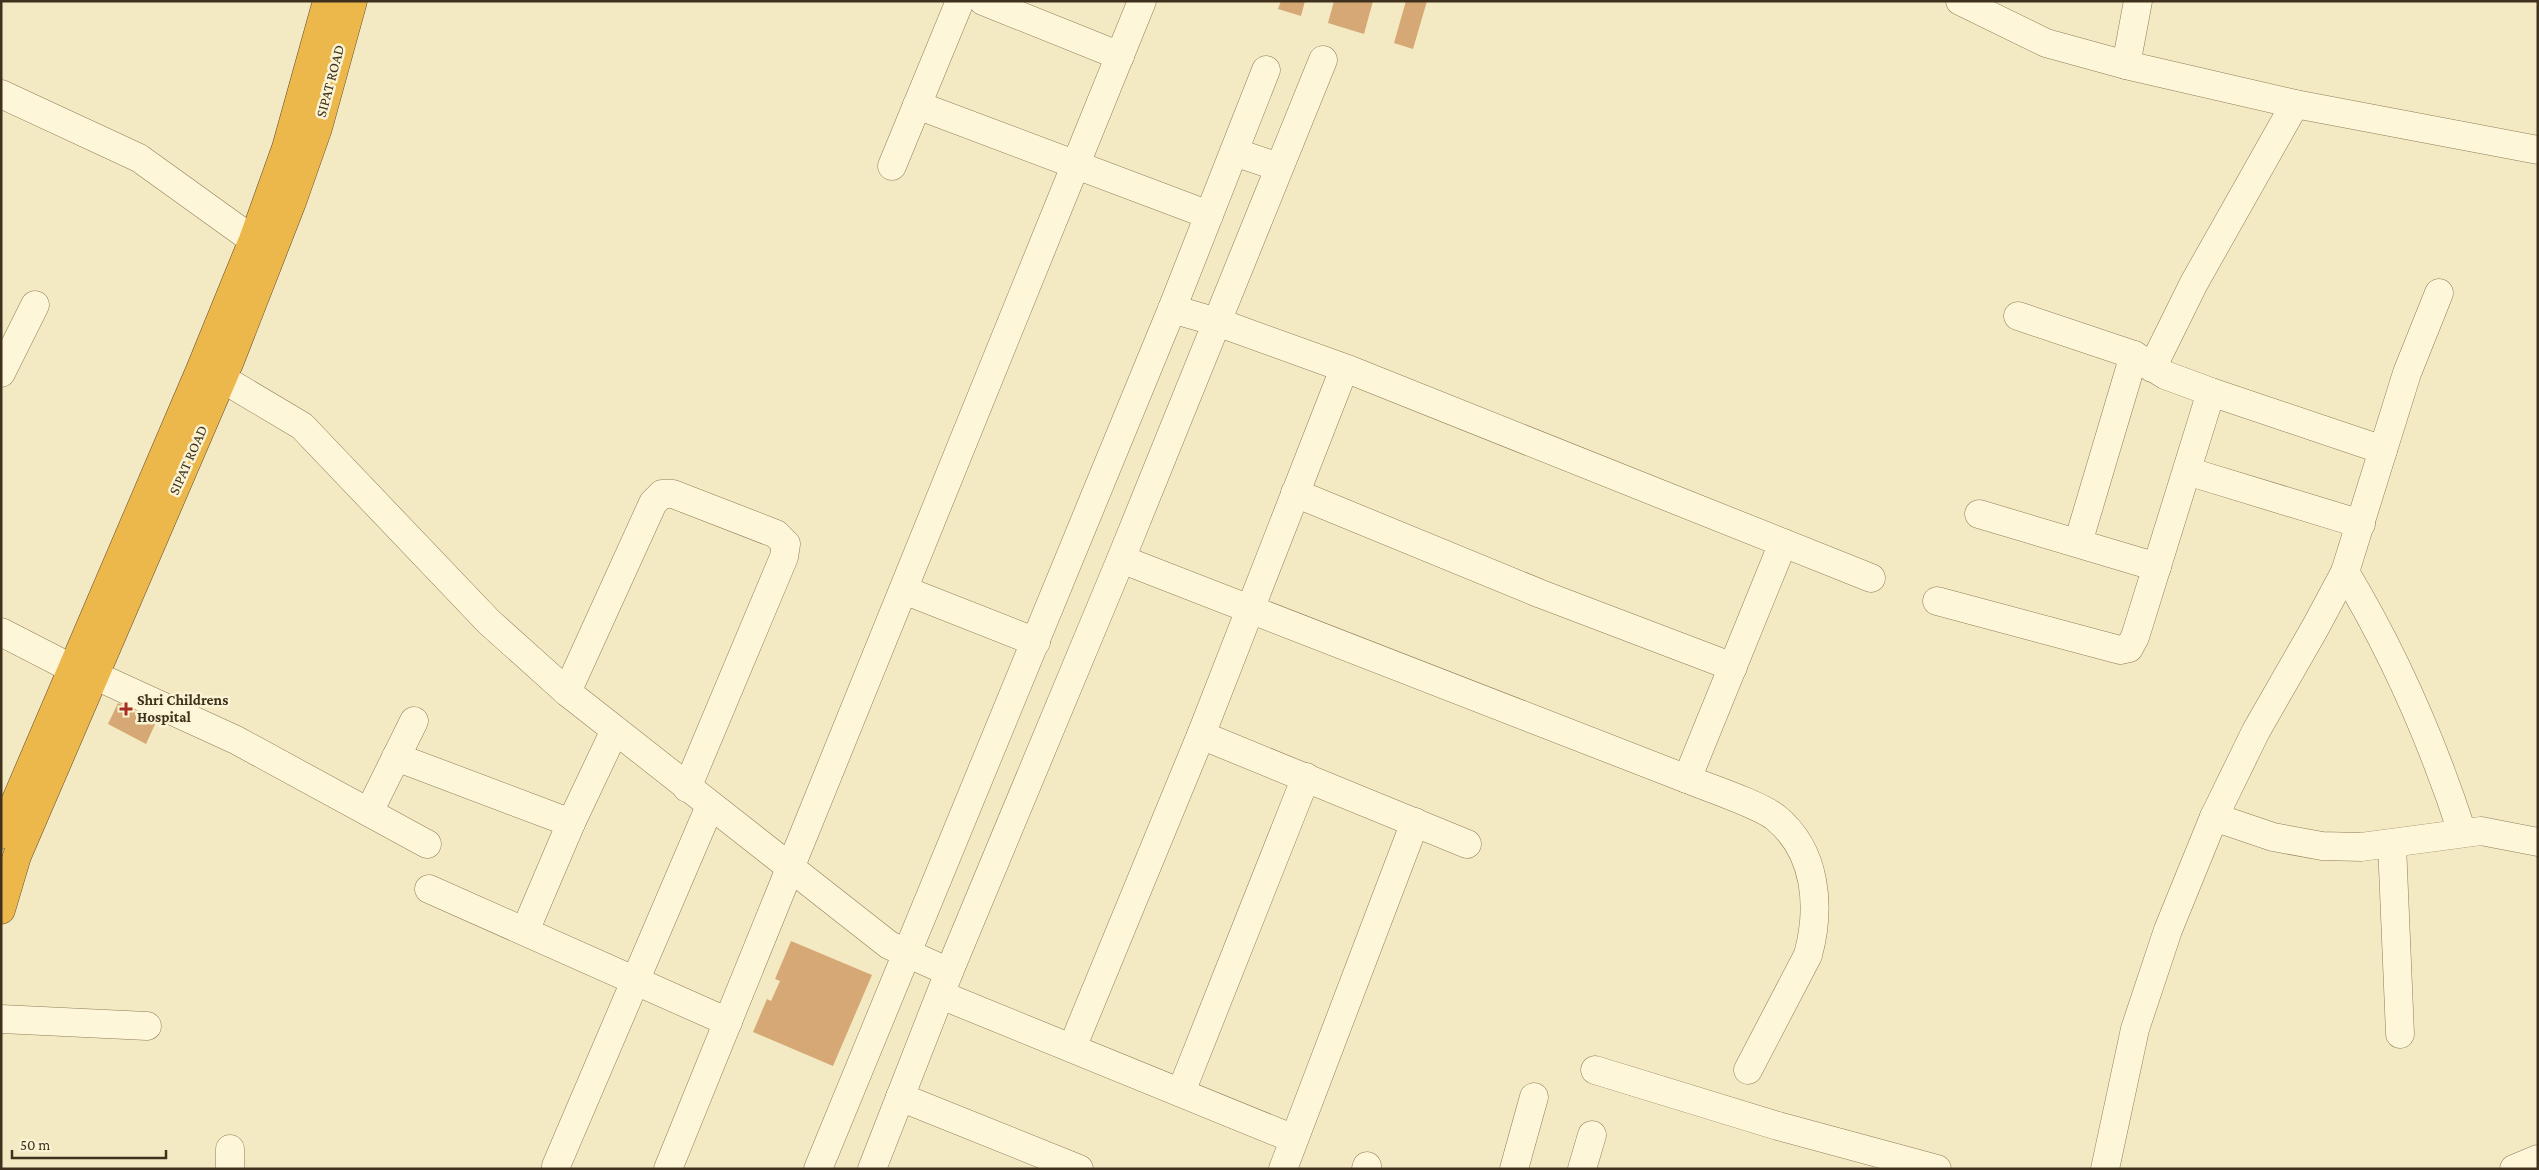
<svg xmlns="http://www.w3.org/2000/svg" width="2539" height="1170" viewBox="0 0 2539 1170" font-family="'Crimson Pro',serif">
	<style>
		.building { fill: #d6a875 }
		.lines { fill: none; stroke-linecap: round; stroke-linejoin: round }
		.minor-casing { stroke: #917c57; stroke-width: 29 }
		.highway-casing { stroke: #5e492c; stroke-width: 29 }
		.minor { stroke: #fdf6d8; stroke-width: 28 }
		.highway { stroke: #ecb74b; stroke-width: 28 }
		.poi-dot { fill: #a72e1f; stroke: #faf3d4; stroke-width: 2 }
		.labels { text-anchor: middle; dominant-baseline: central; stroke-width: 5; stroke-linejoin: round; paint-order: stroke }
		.street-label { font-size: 15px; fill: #3f311d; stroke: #faf3d4 }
		.poi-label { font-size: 15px; font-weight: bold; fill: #3f311d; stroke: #faf3d4; text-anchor: start }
	</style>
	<rect width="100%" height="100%" fill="#f3eac3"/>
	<!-- building -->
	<g class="building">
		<path d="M1281,1h24l-4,15 -23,-7z"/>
		<path d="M1334,1h39l-9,33 -36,-11z"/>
		<path d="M1406,1h21l-14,48 -19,-6z"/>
		<path d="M118,703l38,19 -10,22 -38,-20z"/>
		<path d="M791,941l81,34 -39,91 -80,-34 14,-33 4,2 9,-20 -5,-2z"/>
	</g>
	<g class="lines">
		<defs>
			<g id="minor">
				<path d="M983,1l137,55"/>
				<path d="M1960,1l86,42 80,22 169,39 243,46"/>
				<path d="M2126,65l12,-64"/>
				<path d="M1,94l138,64 114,82"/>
				<path d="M917,105l292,110"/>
				<path d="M1234,152l45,15"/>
				<path d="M892,166l68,-165"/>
				<path d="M1172,309l45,13 133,48 521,208"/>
				<path d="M2018,316l116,39 31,20 46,17 172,58"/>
				<path d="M2152,368l42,-85 101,-179"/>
				<path d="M1,373l34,-68"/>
				<path d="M223,379l79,47 187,196 78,70 322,253 60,27"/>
				<path d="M2187,471l174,53"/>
				<path d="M1295,493l246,101 192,73"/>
				<path d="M1979,514l178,53"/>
				<path d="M2078,543l56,-188"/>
				<path d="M1121,559l566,220c22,9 71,25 88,38 42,34 46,90 33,138l-60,115"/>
				<path d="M2345,572c50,83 87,168 117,260"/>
				<path d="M904,590l132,52"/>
				<path d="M1937,601l183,49 9,-2 6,-11 76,-245"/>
				<path d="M1,632l70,36 23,7 142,65 191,104"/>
				<path d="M567,692l86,-189 9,-9h11l103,40 10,10 -2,13 -97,231"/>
				<path d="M1201,735l266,109"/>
				<path d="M396,757l175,66"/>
				<path d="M1687,779l96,-236"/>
				<path d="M369,812l45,-91"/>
				<path d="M2214,817l59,20 49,9 39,1 120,-16 57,11"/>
				<path d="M2392,844l8,190"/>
				<path d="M429,889l299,133"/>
				<path d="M525,931l46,-108 44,-93"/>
				<path d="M941,995l353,144"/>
				<path d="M1,1019l146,7"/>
				<path d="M1072,1048l129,-313 143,-366"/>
				<path d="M1595,1070l183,56 159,43"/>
				<path d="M1181,1092l125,-315"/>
				<path d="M900,1097l179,72"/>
				<path d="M556,1166l154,-360"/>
				<path d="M230,1169v-20"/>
				<path d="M668,1169l474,-1168"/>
				<path d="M818,1169l354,-860 94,-239"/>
				<path d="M872,1169l77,-197 172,-413 202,-499"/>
				<path d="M1283,1169l132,-347"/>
				<path d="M1366,1169l1,-3"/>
				<path d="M1514,1169l20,-72"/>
				<path d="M1582,1169l10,-34"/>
				<path d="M2105,1169l30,-140 33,-99 46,-113 42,-86 59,-103 30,-56 62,-199 32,-80"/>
				<path d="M2514,1169l24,-10"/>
			</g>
			<g id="highway">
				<path d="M1,835l199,-465 53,-130 33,-92 41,-147"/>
				<path d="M1,910l16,-54 213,-495 62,-159 26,-74 35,-127"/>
			</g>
		</defs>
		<!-- minor casing -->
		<use href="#minor" class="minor-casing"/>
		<!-- highway casing -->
		<use href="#highway" class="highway-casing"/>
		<!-- minor -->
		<use href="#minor" class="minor"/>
		<!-- highway -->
		<use href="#highway" class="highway"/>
	</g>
	<!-- markers -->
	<path class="poi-dot" d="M123.5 701.5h5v5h5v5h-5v5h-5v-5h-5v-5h5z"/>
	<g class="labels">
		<!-- street labels -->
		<g class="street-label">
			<text transform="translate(330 81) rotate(-75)">SIPAT ROAD</text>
			<text transform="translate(188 460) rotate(-66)">SIPAT ROAD</text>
		</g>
		<!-- poi labels -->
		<g class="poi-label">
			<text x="137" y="700">Shri Childrens<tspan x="137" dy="17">Hospital</tspan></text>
		</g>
	</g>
	<!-- border -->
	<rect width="2539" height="1170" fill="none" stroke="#3f311d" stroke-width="5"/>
	<!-- scale -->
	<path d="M12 1150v8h154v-8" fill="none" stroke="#3f311d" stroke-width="2.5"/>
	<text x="20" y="1150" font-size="15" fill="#3f311d" stroke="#faf3d4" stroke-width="4" paint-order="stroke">50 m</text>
</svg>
